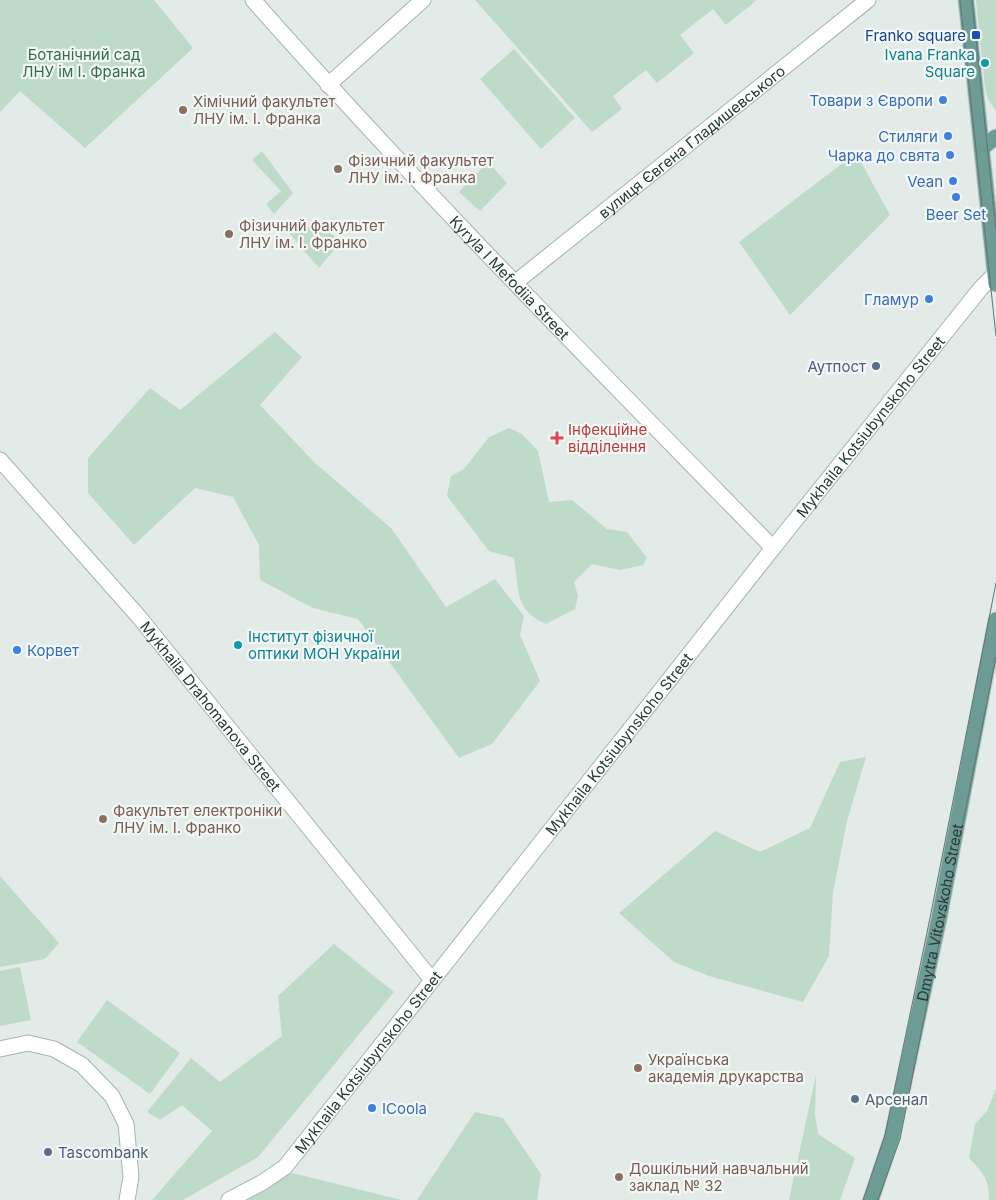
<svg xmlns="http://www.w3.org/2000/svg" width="996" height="1200" viewBox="0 0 996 1200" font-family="Inter,sans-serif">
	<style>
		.green { fill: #bedac9 }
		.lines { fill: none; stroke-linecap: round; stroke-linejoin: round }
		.minor-casing { stroke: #a6b3af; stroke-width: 17 }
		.major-casing { stroke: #c2c8c7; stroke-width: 17 }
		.minor { stroke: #fff; stroke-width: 15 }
		.major { stroke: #6c9c95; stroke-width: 15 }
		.tram { stroke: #5f7672; stroke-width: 1 }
		.transit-dot { fill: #1a4fb4; stroke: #f3f8f6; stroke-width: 2 }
		.culture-dot { fill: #0f9aa8; stroke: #f3f8f6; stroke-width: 2 }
		.shop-dot { fill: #3f7fe0; stroke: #f3f8f6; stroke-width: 2 }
		.education-dot { fill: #8d6e63; stroke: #f3f8f6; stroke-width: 2 }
		.service-dot { fill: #5c6f8a; stroke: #f3f8f6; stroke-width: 2 }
		.health-dot { fill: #e0444e; stroke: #f3f8f6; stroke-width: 2 }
		.labels { text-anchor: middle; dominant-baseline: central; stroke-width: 4.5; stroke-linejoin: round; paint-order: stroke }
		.transit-label { font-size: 15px; fill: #164399; stroke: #f3f8f6; text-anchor: end }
		.park-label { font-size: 15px; fill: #336d4f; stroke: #f3f8f6 }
		.culture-label { font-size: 15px; fill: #0d838f; stroke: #f3f8f6; text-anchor: end }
		.shop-label { font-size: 15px; fill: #366cbe; stroke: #f3f8f6; text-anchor: end }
		.education-label { font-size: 15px; fill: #785e54; stroke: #f3f8f6; text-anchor: start }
		.street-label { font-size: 15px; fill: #253b37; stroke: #f3f8f6 }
		.service-label { font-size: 15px; fill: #4e5e75; stroke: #f3f8f6; text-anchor: start }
		.health-label { font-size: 15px; fill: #be3a42; stroke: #f3f8f6; text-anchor: start }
	</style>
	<rect width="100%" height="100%" fill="#e3ebe8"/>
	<!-- green -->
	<g class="green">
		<path d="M0,0h154l39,48 -108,100 -65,-57 -20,21z"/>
		<path d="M475,0h282l-31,25 -13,-16 -33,26 14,18 -37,30 -11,-13 -33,26 9,13 -30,23z"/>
		<path d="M976,0h20v111l-8,-12 -3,-11z"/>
		<path d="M514,49l61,69 -34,31 -61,-70z"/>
		<path d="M262,151l31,42 -19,21 -8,-10 15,-13 -29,-31z"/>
		<path d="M856,153l34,62 -100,100 -51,-73z"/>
		<path d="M488,162l19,21 -27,28 -21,-19z"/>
		<path d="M322,223l18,20 -21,25 -30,-35z"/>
		<path d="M275,332l27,25 -42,48 55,58 76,65 55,79 49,-28 29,37 -4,19 20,46 -48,63 -33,14 -101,-139 -45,-11 -53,-28 -1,-35 -26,-48 -38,-9 -61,57 -46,-52v-35l62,-70 30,22z"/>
		<path d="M509,428l13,6 16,17 11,51 23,-2 35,29 20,3 20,26 -4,7 -23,5 -28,-6 -18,18 4,14 -3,13 -29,15c-32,-14 -27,-35 -32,-66l-25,-7 -42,-55 4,-20 13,-7 25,-32z"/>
		<path d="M866,757l-19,64 -14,71 -4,64 -26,46 -94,-26 -35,-14 -55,-49 96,-82 45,21 50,-24 30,-66z"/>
		<path d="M0,876l59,67 -14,16 -45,8z"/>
		<path d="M334,944l60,48 -136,165 -75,43h-31l60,-69 -30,-26 -22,15 -13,-8 44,-54 29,24 62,-46 -4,-40z"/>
		<path d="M20,967l11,53 -31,6v-55z"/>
		<path d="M107,1000l73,53 -30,41 -73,-52z"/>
		<path d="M816,1075l-1,40 3,19 37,24 -15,42h-51z"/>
		<path d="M996,1089v111h-7c0,-22 -6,-27 -20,-42l6,-34 12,-13z"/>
		<path d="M475,1112l28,6 38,56 -4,26h-120z"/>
		<path d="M292,1173l110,27h-161z"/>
	</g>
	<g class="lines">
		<defs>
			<g id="minor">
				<path id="s1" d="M253,0c167,189 344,368 520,548"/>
				<path d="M328,85l95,-85"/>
				<path id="s2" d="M516,282l352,-282"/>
				<path id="s3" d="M0,460l139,157 293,363"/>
				<path d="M0,1049l28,-6 26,6 28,16 30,31 14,28 5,53 -4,23"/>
				<path id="s4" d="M229,1200l34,-18 22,-15 488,-619 208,-260 15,-15"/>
			</g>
			<g id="major">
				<path d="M966,0l30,284"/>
				<path d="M982,148l14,-11"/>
				<path id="s5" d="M871,1200l21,-63 47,-218 57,-299"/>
			</g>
		</defs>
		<!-- minor casing -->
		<use href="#minor" class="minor-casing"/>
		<!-- major casing -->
		<use href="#major" class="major-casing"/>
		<!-- minor -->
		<use href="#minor" class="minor"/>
		<!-- major -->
		<use href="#major" class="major"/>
		<!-- tram -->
		<g class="tram">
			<path d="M960,0l36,336"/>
			<path d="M972,0l24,230"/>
			<path d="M863,1200l22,-65 45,-217 66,-335"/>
			<path d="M878,1200l22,-61 96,-482"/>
		</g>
	</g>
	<!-- markers -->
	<rect class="transit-dot" x="971" y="30" width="10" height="10" rx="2.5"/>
	<g class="culture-dot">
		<circle cx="985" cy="63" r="5"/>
		<circle cx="238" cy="645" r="5"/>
	</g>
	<g class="shop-dot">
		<circle cx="943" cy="100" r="5"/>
		<circle cx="948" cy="136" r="5"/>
		<circle cx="950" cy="155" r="5"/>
		<circle cx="953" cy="181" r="5"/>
		<circle cx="956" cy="197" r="5"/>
		<circle cx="929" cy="299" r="5"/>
		<circle cx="17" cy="650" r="5"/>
		<circle cx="372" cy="1108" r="5"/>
	</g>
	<g class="education-dot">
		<circle cx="183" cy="110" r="5"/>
		<circle cx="338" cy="169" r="5"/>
		<circle cx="229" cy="234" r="5"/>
		<circle cx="103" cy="819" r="5"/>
		<circle cx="638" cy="1068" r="5"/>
		<circle cx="619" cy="1177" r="5"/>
	</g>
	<g class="service-dot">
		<circle cx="876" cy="366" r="5"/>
		<circle cx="855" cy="1099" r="5"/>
		<circle cx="48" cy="1152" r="5"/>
	</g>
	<path class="health-dot" d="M554.5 430.5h5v5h5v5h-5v5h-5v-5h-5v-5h5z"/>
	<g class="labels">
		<!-- transit labels -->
		<g class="transit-label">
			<text x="966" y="35">Franko square</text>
		</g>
		<!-- park labels -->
		<g class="park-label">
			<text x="84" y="54">Ботанічний сад<tspan x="84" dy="17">ЛНУ ім І. Франка</tspan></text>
		</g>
		<!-- culture labels -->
		<g class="culture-label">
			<text x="975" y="54">Ivana Franka<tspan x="975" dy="17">Square</tspan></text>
			<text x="248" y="636" text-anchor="start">Інститут фізичної<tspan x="248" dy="17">оптики МОН України</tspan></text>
		</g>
		<!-- shop labels -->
		<g class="shop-label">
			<text x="933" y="100">Товари з Європи</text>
			<text x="938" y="136">Стиляги</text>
			<text x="940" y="155">Чарка до свята</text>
			<text x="943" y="181">Vean</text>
			<text x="956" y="214" text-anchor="middle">Beer Set</text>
			<text x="919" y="299">Гламур</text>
			<text x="27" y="650" text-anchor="start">Корвет</text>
			<text x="382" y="1108" text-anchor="start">ICoola</text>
		</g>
		<!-- education labels -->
		<g class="education-label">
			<text x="193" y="101">Хімічний факультет<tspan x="193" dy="17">ЛНУ ім. І. Франка</tspan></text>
			<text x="348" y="160">Фізичний факультет<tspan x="348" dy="17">ЛНУ ім. І. Франка</tspan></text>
			<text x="239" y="225">Фізичний факультет<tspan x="239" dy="17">ЛНУ ім. І. Франко</tspan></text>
			<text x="113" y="810">Факультет електроніки<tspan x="113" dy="17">ЛНУ ім. І. Франко</tspan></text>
			<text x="648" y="1059">Українська<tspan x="648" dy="17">академія друкарства</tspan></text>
			<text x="629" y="1168">Дошкільний навчальний<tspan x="629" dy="17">заклад № 32</tspan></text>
		</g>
		<!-- street labels -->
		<g class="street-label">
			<text stroke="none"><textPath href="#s2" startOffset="225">вулиця Євгена Гладишевського</textPath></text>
			<text stroke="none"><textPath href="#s1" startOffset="378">Kyryla I Mefodiia Street</textPath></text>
			<text stroke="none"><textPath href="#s4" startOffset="1009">Mykhaila Kotsiubynskoho Street</textPath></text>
			<text stroke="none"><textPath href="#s3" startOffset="324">Mykhaila Drahomanova Street</textPath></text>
			<text stroke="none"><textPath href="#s4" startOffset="604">Mykhaila Kotsiubynskoho Street</textPath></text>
			<text stroke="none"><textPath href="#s5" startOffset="296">Dmytra Vitovskoho Street</textPath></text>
			<text stroke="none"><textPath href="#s4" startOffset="199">Mykhaila Kotsiubynskoho Street</textPath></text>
		</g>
		<!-- service labels -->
		<g class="service-label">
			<text x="866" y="366" text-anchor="end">Аутпост</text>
			<text x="865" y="1099">Арсенал</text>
			<text x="58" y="1152">Tascombank</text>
		</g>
		<!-- health labels -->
		<g class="health-label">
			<text x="568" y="429">Інфекційне<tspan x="568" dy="17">відділення</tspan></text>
		</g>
	</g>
</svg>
